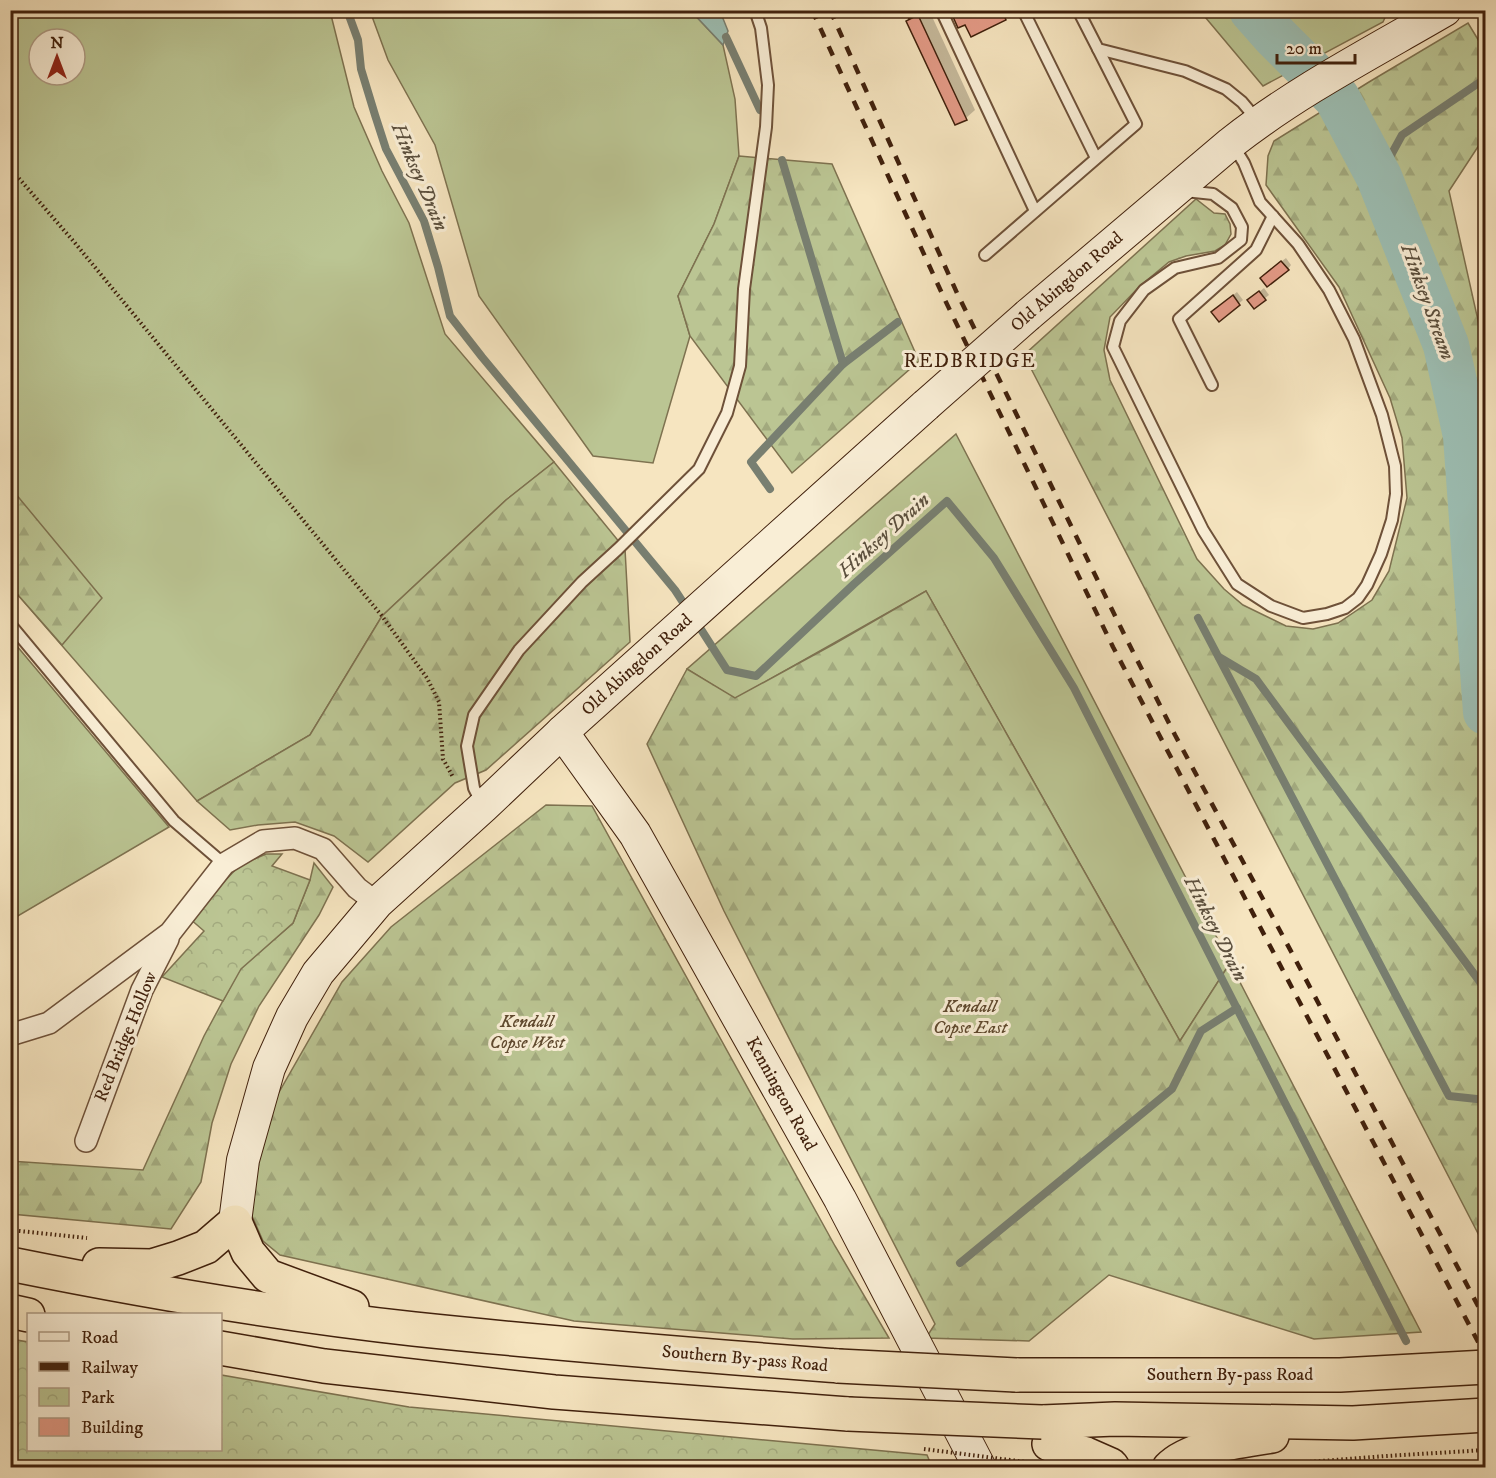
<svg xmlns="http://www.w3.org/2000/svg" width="1496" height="1478" viewBox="0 0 1496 1478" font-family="'IM FELL DW Pica',serif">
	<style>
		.grass { fill: #bbc593; stroke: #7e7250; stroke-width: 1.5; fill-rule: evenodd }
		.forest { fill: url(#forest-firs); stroke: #7e7250; stroke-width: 1.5 }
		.park { fill: url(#park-crowns); stroke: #7e7250; stroke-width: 1.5 }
		.water { fill: #9dbfb4; stroke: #787f71; stroke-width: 1.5 }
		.shadow { fill: #0003 }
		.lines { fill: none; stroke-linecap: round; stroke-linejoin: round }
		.stream { stroke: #787f71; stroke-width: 8 }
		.river { stroke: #9dbfb4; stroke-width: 46 }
		.building { fill: #e39a86; stroke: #40200c; stroke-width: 1.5 }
		.lane-casing { stroke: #6e5139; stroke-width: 14 }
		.street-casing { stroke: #6e5139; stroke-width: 24 }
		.secondary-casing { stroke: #40200c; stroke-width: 34 }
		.highway-casing { stroke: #40200c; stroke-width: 36 }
		.path { stroke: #40200c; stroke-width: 4; stroke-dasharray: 1.5 3; stroke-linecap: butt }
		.lane { stroke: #f9eed6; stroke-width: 10 }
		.street { stroke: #f9eed6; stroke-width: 21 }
		.secondary { stroke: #f9eed6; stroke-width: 32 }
		.highway { stroke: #f6e5c0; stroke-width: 33 }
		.rail { stroke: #40200c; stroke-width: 4.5; stroke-dasharray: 10 10; stroke-linecap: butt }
		.secondary-bridge-casing { stroke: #40200c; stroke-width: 34; stroke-linecap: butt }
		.highway-bridge-casing { stroke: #40200c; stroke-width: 36; stroke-linecap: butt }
		.path-bridge { stroke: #40200c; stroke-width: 4; stroke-dasharray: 1.5 3; stroke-linecap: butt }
		.secondary-bridge { stroke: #f9eed6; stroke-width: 32 }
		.highway-bridge { stroke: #f6e5c0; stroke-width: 33 }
		.labels { text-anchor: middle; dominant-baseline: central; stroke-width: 6; stroke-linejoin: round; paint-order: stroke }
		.street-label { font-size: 18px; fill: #40200c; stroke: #f9eed6 }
		.park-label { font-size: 18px; font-style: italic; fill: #5f492e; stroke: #f9eed6 }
		.water-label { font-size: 20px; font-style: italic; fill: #5c503e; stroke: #f9eed6 }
		.neighbourhood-label { font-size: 20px; letter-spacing: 1.5px; fill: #40200c; stroke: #f9eed6 }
	</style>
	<defs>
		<pattern id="forest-firs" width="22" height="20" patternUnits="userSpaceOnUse" patternTransform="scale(1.5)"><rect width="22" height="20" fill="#bbc593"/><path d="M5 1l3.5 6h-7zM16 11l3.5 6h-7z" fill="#a2a97e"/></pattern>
		<pattern id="park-crowns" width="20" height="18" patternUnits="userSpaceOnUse" patternTransform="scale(1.5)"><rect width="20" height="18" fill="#bbc593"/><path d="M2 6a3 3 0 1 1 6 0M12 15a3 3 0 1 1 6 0" fill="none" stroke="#a2a97e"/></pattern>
	</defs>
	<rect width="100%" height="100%" fill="#f6e5c0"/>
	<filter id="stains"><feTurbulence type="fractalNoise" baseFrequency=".00333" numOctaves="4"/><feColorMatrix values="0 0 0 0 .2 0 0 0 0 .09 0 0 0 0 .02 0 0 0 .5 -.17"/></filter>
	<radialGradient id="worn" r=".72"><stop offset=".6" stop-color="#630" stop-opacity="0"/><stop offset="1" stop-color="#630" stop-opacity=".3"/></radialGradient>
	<!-- grass -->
	<g class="grass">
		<path d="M10,11h320l24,96 28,64 27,52 36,111 109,128 -48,38 -124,116 -72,119 -113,66 -186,-214zM39,39h36v36h-36z"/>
		<path d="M370,11h321l32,34 12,54 4,57 -25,68 -36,72 12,40 -37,127 -60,-7 -114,-160 -44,-151 -47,-85z"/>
		<path d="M1200,11h188l-5,11 -120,64z"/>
		<path d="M956,434l274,529 -50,78 -254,-450 -191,108 -48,-30z"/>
		<path d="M11,639l158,188 -158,93h-1z"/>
	</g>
	<!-- forest -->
	<g class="forest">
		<path d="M1468,23l17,28v85l-36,55 37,165 -1,891 -461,-892 172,-156 18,14 11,1 5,10 1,10 -6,11 -10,6 -29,5 -17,6 -29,24 -30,31 -6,33 6,30 87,179 27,30 19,16 43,21 27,3 25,-6 34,-23 17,-29 18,-73 -5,-60 -12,-40 -51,-111 -73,-102 2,-29 6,-15 95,-59z"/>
		<path d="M739,156l93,8 87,197 -127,112 -102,-137 -12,-40 36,-72z"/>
		<path d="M554,462l71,87 5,93 -144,128 -31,13 -87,79 -34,-26 -39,-14 -37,3 -28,5 -33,-29 113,-66 72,-119 124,-116z"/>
		<path d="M10,487l92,111 -40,47 -51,-58z"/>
		<path d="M926,591l254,450 50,-78 191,369 -107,7 -205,-64 -80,66 -103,-3 9,-14 -211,-413 -77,-167 40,-75 48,29 99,-54z"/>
		<path d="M546,805l46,1 243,440 54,92 -96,1 -219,-18 -294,-66 -17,-14 -11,-25v-25l18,-83 72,-126 49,-55z"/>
		<path d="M314,863l19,24 -14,28 -60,91 -28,58 -19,59 -11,59 -30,47 -160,-15 -1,-53 133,9 61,-134 36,-67 53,-46 17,-43z"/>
	</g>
	<!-- park -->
	<g class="park">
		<path d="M266,854h16l-10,12 38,14 -17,43 -52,46 -18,32 -61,-24 42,-46 -15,-13 51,-53z"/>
		<path d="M11,1339l17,3v108h192l1,-75 188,32 518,48 5,12h-921z"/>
	</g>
	<!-- water -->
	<path class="water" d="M691,11h29l8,20 -5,14z"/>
	<!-- shadow -->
	<g class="shadow">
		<path d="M906,10h23l46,100 -9,8 -58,-97 2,-2z"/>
		<path d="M951,10h63l-9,9 -39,4z"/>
		<path d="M1286,258l5,7 -3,4 -23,5z"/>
		<path d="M1264,288l5,7 -15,12 -1,-10z"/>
		<path d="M1237,292l6,8 -24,20 -2,-12z"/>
	</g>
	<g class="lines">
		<!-- stream -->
		<g class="stream">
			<path d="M347,10l11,30 3,29 14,46 11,34 38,72 14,46 12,49 32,41 193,233 13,20"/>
			<path d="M726,37l34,73"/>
			<path d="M1379,177l23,-42 84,-57"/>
			<path d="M843,364l55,-42"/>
			<path d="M770,489l-19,-27 92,-98 -61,-204"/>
			<path d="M1198,618l251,478 37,4"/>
			<path d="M695,620l32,50 29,6 98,-92 93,-83 47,57 80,130 332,653"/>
			<path d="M1219,657l37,22 230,311"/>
			<path d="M960,1263l212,-174 29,-58 36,-23"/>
		</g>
		<!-- river -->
		<path class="river" d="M1252,10l23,26 62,62 42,79 67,168 20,91 20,276"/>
	</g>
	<!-- building -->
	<g class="building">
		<path d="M905,10h23l-19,9z"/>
		<path d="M950,10h52l4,10 -35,17 -6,-12 -7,3z"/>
		<path d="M918,15l49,105 -12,5 -49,-104z"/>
		<path d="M1281,261l8,9 -22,17 -7,-9z"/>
		<path d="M1259,291l7,9 -12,9 -7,-9z"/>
		<path d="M1233,295l7,10 -21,17 -8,-10z"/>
	</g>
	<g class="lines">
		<defs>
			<g id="lane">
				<path d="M941,10l94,201"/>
				<path d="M1023,10l73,148"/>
				<path d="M1078,10l20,39 87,22 41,18 16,13 16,19"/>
				<path d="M1185,191l28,3 19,14 10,19 -1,13 -23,18 -43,10 -31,22 -24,31 -7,26 90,183 34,54 34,22 32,12 24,-4 18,-6 13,-10 9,-13 14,-31 11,-34 4,-26 -1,-28 -13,-51 -28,-76 -25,-49 -31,-46 -38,-42 -16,-39 -11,-18"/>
				<path d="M985,255l151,-131 -38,-75"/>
				<path d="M1212,385l-33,-66 77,-69 17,-34"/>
				<path d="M10,624l164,197 50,43"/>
				<path d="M482,804l-8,-16 -7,-42 7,-31 45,-65 63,-68 36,-33 81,-80 28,-56 13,-47 4,-77 22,-162 2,-42 -7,-57 -6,-18"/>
			</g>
			<g id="street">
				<path d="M10,1035l39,-12 121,-90 54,-69 39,-23 32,-3 28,11 34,39 20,15"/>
				<path d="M86,1141l56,-151 26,-51"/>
			</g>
			<g id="secondary">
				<path d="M1028,315l203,-172c66,-52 142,-91 214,-133"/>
				<path d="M562,732l73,102 205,365 140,269"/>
				<path d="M235,1222l8,-62 26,-92 23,-51 26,-44 59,-70 106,-96 79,-75 364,-327"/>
			</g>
			<g id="highway">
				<path d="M10,1264c134,27 268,50 404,65 141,15 283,26 424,37"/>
				<path d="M99,1265l53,1 26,-8 28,-11 29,-25 13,30 20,24 84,31"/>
				<path d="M10,1311l18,4"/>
				<path d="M220,1348l104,18 230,26 294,22"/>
				<path d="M1016,1375h324l146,-8"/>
				<path d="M1042,1422l73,-3 238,4 133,-8"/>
				<path d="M1049,1444l37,10 25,11 2,3"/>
				<path d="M1169,1468c21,-22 74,-27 103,-32"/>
			</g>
		</defs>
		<!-- lane casing -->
		<use href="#lane" class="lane-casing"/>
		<!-- street casing -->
		<use href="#street" class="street-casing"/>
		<!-- secondary casing -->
		<use href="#secondary" class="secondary-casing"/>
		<!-- highway casing -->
		<use href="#highway" class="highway-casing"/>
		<!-- path -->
		<g class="path">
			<path d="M10,168l65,75 307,373 45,62 12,24 4,57 10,18"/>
			<path d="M10,1230l77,8"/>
			<path d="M1283,1464l103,-8 100,-6"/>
		</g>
		<!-- lane -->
		<use href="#lane" class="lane"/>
		<!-- street -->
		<use href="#street" class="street"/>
		<!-- secondary -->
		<use href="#secondary" class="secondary"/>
		<!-- highway -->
		<use href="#highway" class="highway"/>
		<!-- rail -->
		<g class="rail">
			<path d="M812,10l133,290 168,347 373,710"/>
			<path d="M830,10l127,283 167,341 51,101 118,220 193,366"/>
		</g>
		<defs>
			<path id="secondary-bridge" d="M926,405l102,-90"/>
			<g id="highway-bridge">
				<path d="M838,1366l178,9"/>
				<path d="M848,1414l194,8"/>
			</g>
		</defs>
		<!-- secondary-bridge casing -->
		<use href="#secondary-bridge" class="secondary-bridge-casing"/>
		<!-- highway-bridge casing -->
		<use href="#highway-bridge" class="highway-bridge-casing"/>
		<!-- path-bridge -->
		<path class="path-bridge" d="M924,1449l133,17"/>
		<!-- secondary-bridge -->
		<use href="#secondary-bridge" class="secondary-bridge"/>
		<!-- highway-bridge -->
		<use href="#highway-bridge" class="highway-bridge"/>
	</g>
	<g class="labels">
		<!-- street labels -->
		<g class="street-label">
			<text transform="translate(1067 282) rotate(-41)">Old Abingdon Road</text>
			<text transform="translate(637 665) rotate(-42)">Old Abingdon Road</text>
			<text transform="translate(126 1037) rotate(-68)">Red Bridge Hollow</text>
			<text transform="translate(781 1094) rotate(61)">Kennington Road</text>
			<text transform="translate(745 1359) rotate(5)">Southern By-pass Road</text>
			<text x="1230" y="1375">Southern By-pass Road</text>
		</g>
		<!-- park labels -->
		<g class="park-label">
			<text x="970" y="1007">Kendall<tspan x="970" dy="21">Copse East</tspan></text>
			<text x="527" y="1022">Kendall<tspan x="527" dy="21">Copse West</tspan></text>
		</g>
		<!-- water labels -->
		<g class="water-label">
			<text transform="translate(419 177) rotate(67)">Hinksey Drain</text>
			<text transform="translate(1427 302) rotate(70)">Hinksey Stream</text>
			<text transform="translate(884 536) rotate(-42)">Hinksey Drain</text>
			<text transform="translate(1215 929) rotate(63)">Hinksey Drain</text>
		</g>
		<!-- neighbourhood labels -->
		<g class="neighbourhood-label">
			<text x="970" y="361">REDBRIDGE</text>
		</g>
	</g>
	<!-- margin -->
	<rect width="1496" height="1478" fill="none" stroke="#f6e5c0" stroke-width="36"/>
	<rect x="12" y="12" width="1472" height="1454" fill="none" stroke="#40200c" stroke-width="3"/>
	<rect x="18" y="18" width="1460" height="1442" fill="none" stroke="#40200c" stroke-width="1.5"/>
	<!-- legend -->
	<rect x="27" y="1313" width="195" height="138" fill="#f9eed6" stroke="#af9c85" stroke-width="1.5"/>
	<rect x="39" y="1332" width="30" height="9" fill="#f9eed6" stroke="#af9c85" stroke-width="1.5"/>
	<text x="81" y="1343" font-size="18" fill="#40200c">Road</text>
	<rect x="39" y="1362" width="30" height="9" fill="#40200c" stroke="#af9c85" stroke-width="1.5"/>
	<text x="81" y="1373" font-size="18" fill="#40200c">Railway</text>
	<rect x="39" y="1388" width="30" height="18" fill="url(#park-crowns)" stroke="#af9c85" stroke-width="1.5"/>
	<text x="81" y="1403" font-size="18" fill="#40200c">Park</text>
	<rect x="39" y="1418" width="30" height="18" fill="#e39a86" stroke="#af9c85" stroke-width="1.5"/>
	<text x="81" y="1433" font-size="18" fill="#40200c">Building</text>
	<!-- north arrow -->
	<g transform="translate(57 57)"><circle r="28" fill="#f9eed6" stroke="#af9c85" stroke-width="1.5"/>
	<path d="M0-4.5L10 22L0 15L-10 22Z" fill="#8f2418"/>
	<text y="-9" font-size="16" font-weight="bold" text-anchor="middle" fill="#40200c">N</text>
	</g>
	<!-- scale -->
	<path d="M1277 54v9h78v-9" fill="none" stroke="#40200c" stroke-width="3"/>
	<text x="1286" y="54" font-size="18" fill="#40200c" stroke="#f9eed6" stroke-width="4.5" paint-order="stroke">20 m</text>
	<rect width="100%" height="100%" filter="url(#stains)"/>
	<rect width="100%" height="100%" fill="url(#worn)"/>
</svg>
